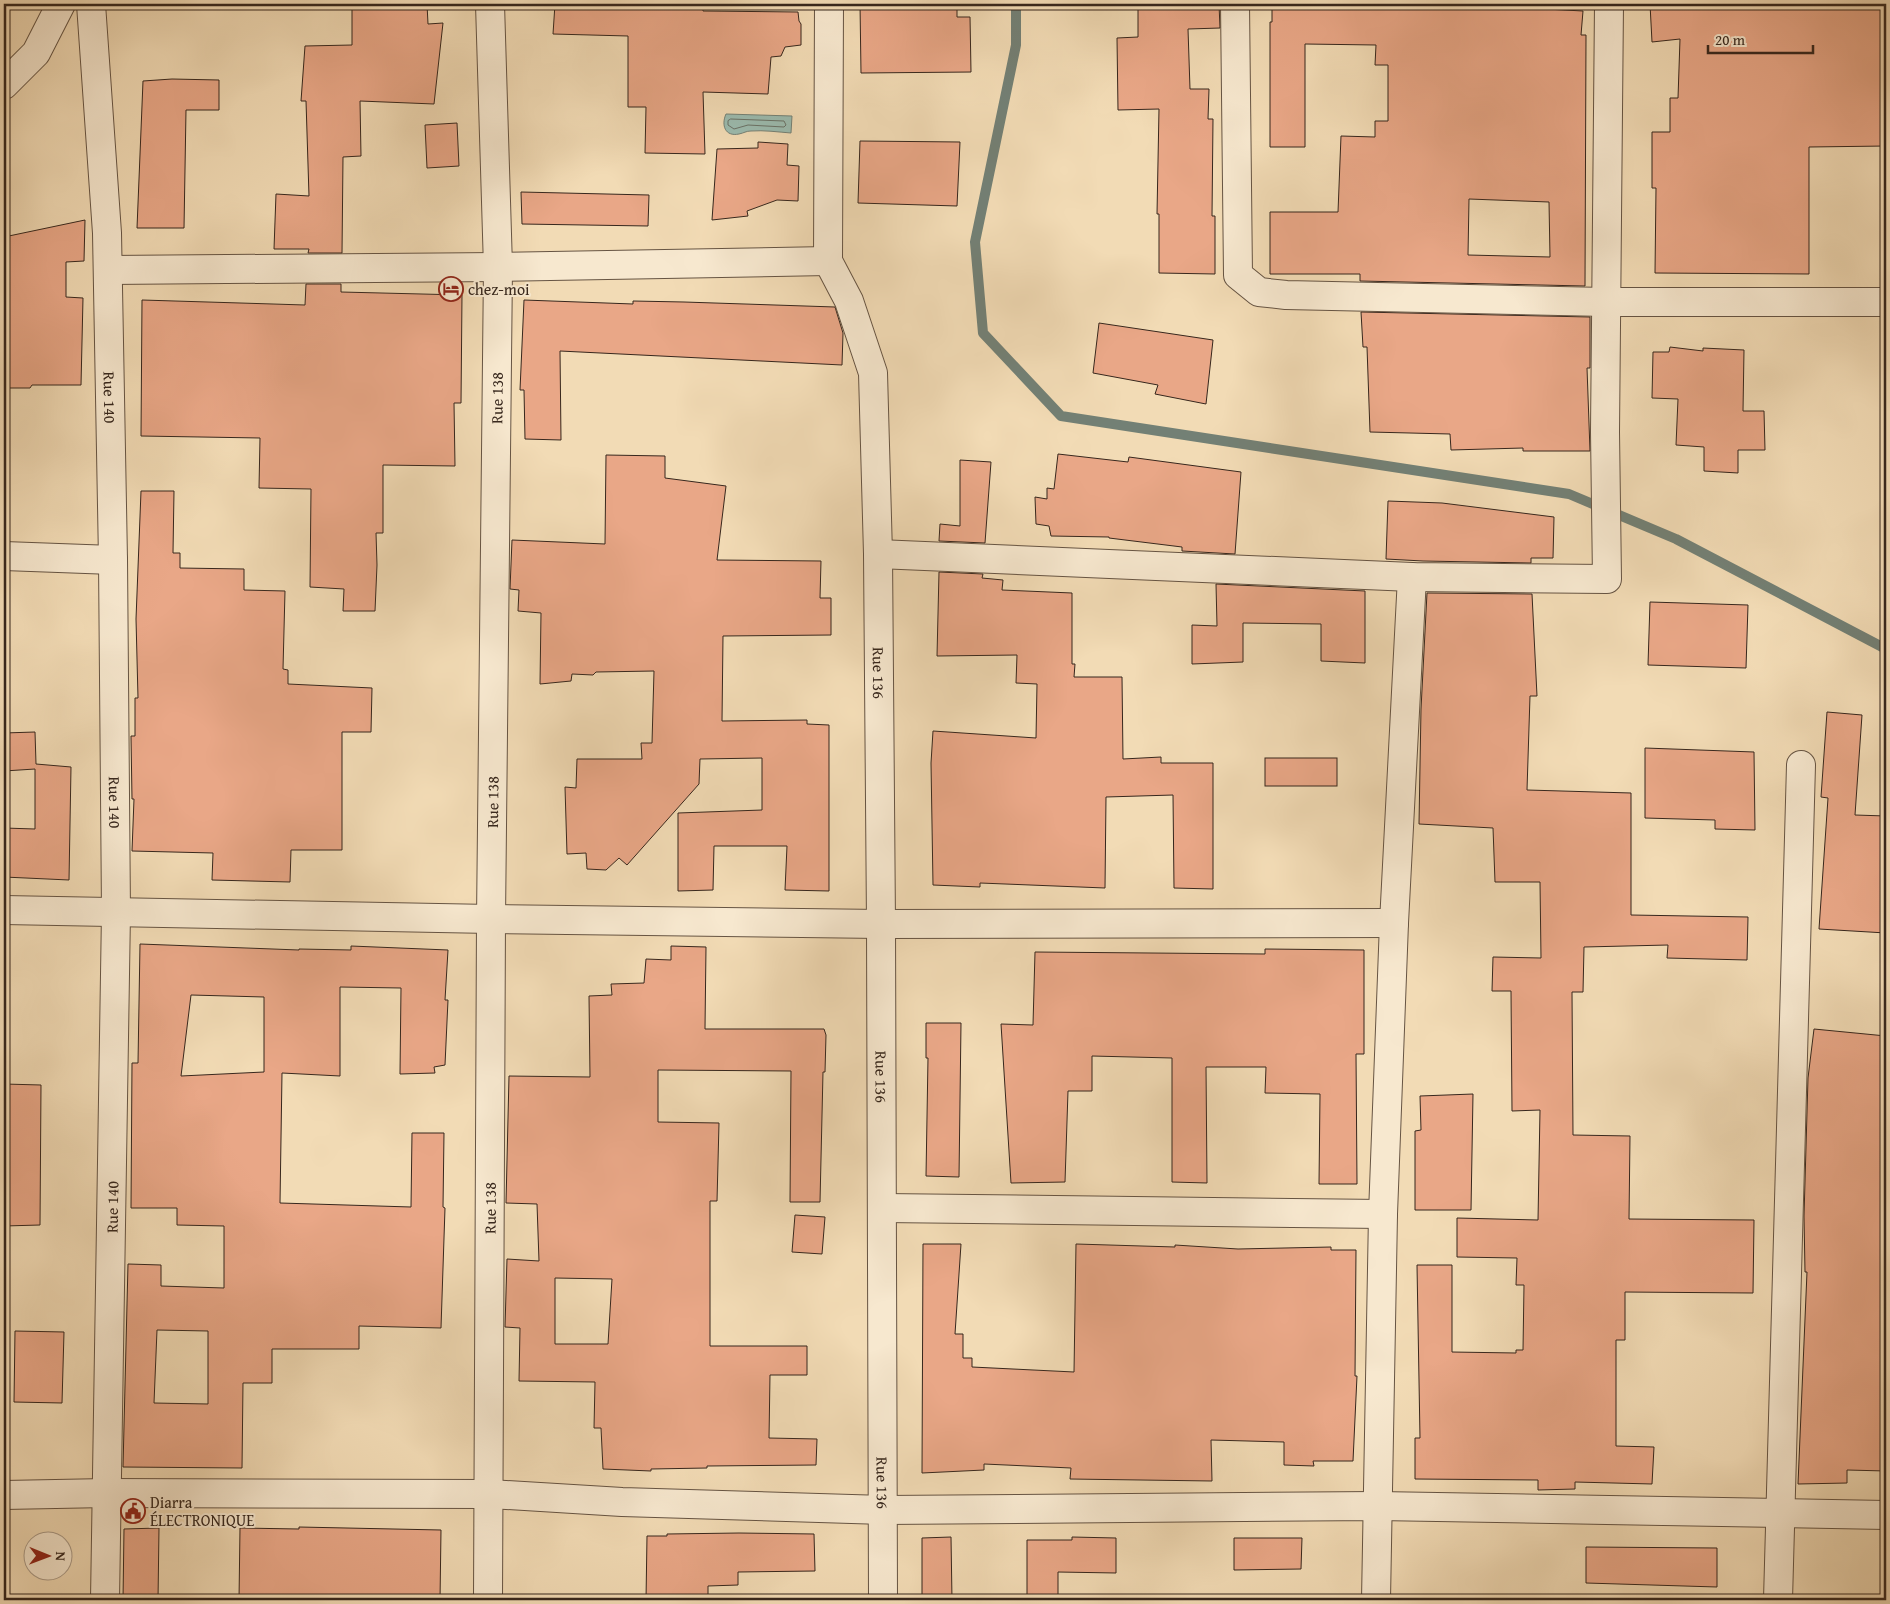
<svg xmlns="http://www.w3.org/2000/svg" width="1890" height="1604" viewBox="0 0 1890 1604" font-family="'Gentium Book Plus',serif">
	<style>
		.water { fill: #9bbbaf; stroke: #738075 }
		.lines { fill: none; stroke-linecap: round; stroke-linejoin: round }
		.shore { stroke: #697166; stroke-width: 1 }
		.stream { stroke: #738075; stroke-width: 10 }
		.building { fill: #e9a787; stroke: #37271d; fill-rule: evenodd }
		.minor-casing { stroke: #665443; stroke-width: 30 }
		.minor { stroke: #f7e8cf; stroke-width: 28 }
		.labels { text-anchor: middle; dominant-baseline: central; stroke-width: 4; stroke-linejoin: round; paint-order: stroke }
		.poi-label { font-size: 16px; fill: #37271d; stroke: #f7e8cf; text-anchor: start }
		.street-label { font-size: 16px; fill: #37271d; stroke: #f7e8cf }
	</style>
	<rect width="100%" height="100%" fill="#f2dbb5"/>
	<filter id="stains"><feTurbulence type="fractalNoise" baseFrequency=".004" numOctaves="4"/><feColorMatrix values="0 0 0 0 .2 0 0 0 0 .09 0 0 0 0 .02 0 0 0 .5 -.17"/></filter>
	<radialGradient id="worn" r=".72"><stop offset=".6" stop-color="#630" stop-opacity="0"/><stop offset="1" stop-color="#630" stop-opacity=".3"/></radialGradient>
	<!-- water -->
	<path class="water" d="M726,114l66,2 -1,17c-13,-1 -27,-3 -40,-2 -5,0 -7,2 -12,3 -14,3 -18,-9 -13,-20z"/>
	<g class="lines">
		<!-- shore -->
		<path class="shore" d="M731,119l53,2 2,4 -2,2 -36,-2 -14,4 -6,-4v-4z"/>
		<!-- stream -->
		<path class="stream" d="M1016,4v41l-41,197 8,91 78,83 508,78 107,45 210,110"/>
	</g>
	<!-- building -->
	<g class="building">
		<path d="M352,4h75l1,20 15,-1 -9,81 -74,-3 1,55 -18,1 -1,96h-34l1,-4h-35l2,-55 33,2 -3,-95h-5l4,-55 47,-1z"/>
		<path d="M555,4h148v7l95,1 1,9 2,3v21l-16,2 -4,9 -10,1 -3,37 -65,-2 2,62 -60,-1 1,-46h-18v-71l-75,-2z"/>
		<path d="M860,4h97v13h13l1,55 -110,1z"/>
		<path d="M1138,4h81l1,24 -32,1 2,60h19l-1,30h5l-1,97h3v58l-56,-1v-59h-2l2,-105 -41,1 -1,-72 21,-1z"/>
		<path d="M1272,4h255v4l56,3 -2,24h5l-1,251 -225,-5v-7h-90v-62h68l3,-76 34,1v-16h13v-56h-13l1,-20 -71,-1v103h-35v-125h2zM1469,199l80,3 1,55 -82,-2z"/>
		<path d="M1650,4l126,2v-2h110v142l-77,1v127l-154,-1 1,-85h-4v-56h18v-34h8l2,-59 -28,3z"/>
		<path d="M172,79l47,1v30h-33l-2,118h-47l6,-147z"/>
		<path d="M457,123l2,43 -32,2 -2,-43z"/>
		<path d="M860,141l100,1 -3,64 -99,-3z"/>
		<path d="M758,142l30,2 -1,21 12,1 -1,35 -21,-1 -30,11 1,5 -36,4 5,-71 41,-1z"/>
		<path d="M521,192l128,3 -1,31 -126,-2z"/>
		<path d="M85,220l-1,41 -18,1v35l17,1 -2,87h-49l-2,3h-26v-151z"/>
		<path d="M306,284h35v8l121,3 -1,108h-7l1,63 -72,-1v68h-7l1,32 -2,46h-32l1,-22 -34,-2 1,-98 -52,-1 1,-50 -119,-2 1,-136 163,5z"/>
		<path d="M524,300l109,4v-3l51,1 151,5 8,26 -1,32 -282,-14 1,89 -36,-1 -1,-49h-4z"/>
		<path d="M1361,312l229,5v51h-3l3,83h-67v-3l-72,2 -1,-16 -80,-2 -3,-85h-4z"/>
		<path d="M1099,323l114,17 -7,64 -51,-10 3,-9 -65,-12z"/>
		<path d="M1670,347l33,4v-3l41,2 -1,61h21l1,39h-27v23l-34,-2v-24l-28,-2 2,-46 -26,-1 1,-46h16z"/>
		<path d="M1058,454l70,8 1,-5 112,15 -6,82 -53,-3v-4l-73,-9v-1l-58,-1 -2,-10 -13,-2 -1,-27 12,2v-11l7,1z"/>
		<path d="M606,455l59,1v22l61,8 -9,74 104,1 -1,37h11v37l-108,1 -1,85 85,-1v4l22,1v166l-44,-1 2,-44h-73l-1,44 -35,1v-78l84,-3v-52l-62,1 -1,25 -72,81 -8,-7 -13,12 -19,-1 -1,-16 -19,1 -2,-67 11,1 1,-29h65l-1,-16h11l2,-72 -58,1 -3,3 -21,-1 -1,7 -31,3 1,-71 -23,-2 1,-21 -9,-1 2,-49 93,4z"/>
		<path d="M960,460l31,2 -6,81 -46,-2 1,-17 20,2z"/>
		<path d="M141,491h33l-1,62h7v15l64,1v21l41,1 -2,78 5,1v14l84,4 -1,44h-29v118h-51l-1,32 -78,-2 1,-27 -81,-2 2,-52h-2l-1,-63h4v-38h3l-2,-79z"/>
		<path d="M1388,501l54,2 112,14 -1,41h-22v5l-108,-2 -37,-2z"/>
		<path d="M939,572l44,2 -1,4 21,2 -1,10 70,3v71h3l-1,13h48l1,82 38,-2v6h52v126l-39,-1 -1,-93 -67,2 -1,91 -125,-5v4l-47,-2 -2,-122 2,-32 103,7 1,-54 -21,-1 1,-28 -80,1z"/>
		<path d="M1216,584l149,7v72l-44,-2v-37l-78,-1v39l-51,2v-39l25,1z"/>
		<path d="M1427,593l105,1 5,102h-7l-3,94 104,3v122l117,2 -1,43 -80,-2 1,-13 -84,2 -1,45h-11l1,143 57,1 -1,83 125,1 -1,73 -128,-1v48h-9v106l38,1 -2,37 -77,-2v7l-37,1v-10l-123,-1v-41h5l-3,-173h35v87l64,1v-3h7l1,-65h-8l1,-27 -60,-1v-39l81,2 2,-110 -28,1 -1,-120h-19l1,-34 48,1 -1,-76h-45l-2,-54 -74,-4 2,-115z"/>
		<path d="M1650,602l98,3 -2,63 -98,-3z"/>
		<path d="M1827,712l35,3 -7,100 31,1v117l-67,-4 9,-131 -7,-1z"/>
		<path d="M35,732l1,32 35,3 -2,113 -65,-3v-49l31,1v-60l-31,2v-38z"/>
		<path d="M1645,748l109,4 1,78 -40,-1v-9l-70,-2z"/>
		<rect x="1265" y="758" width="72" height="28"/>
		<path d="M140,944l159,6v-1l52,1v-4l97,4 -3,50h3l-3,65 -11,2 1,6 -35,1 1,-86 -61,-1v89l-58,-3 -2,130 131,4 1,-74h32l-1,74 2,1 -4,120 -82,-2v23h-87v34h-29l-1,85 -119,-1 5,-203 33,1v21l63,2v-62l-47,-1v-17h-46l1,-145h6zM191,995l73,2v75l-83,4zM157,1330l51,1v73l-54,-1z"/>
		<path d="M671,946l35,1 -1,82h119l2,6 -1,37h-2l-3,130h-30l1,-131 -133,-1v52l61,1 -2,78h-7v145h97v29h-37l-1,63 48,1 -1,26 -109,1v2l-56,1v2l-48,-2 -2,-41h-7l1,-46 -76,-1 1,-53 -15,-1 2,-68 32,2 -2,-57 -31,-1 3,-127 81,1 -1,-81 23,-1 -1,-11 33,-1 2,-24 25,1zM555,1278l57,1 -4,65h-53z"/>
		<path d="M1265,949l99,1v104h-8l1,130h-38l1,-90 -55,-1 1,-26h-60l1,116 -35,-1v-124l-80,-2v35h-24l-3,91 -54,1 -10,-159 32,1 2,-73 230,2z"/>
		<path d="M926,1023h35l-2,154 -33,-1 2,-118h-2z"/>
		<path d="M1814,1029l72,7v435l-39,-1v13l-49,1 9,-212h-2l-1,-56 4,-138z"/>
		<path d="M4,1084l37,1 -1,140 -36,1z"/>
		<path d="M1473,1094l-2,116h-56v-79l6,-1 -1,-34z"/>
		<path d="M795,1215l30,2 -3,37 -30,-2z"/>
		<path d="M923,1244h38l-6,90h8v24h9v9l102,5 2,-128 99,3v-2l63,4 93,-2v3h25l-1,126h2l-4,85h-40l1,5 -30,-1v-23l-73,-2 1,41 -142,-2 1,-11 -87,-4v6l-62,3z"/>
		<path d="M15,1331l49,1 -2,71 -48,-1z"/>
		<path d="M299,1527l142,3 -1,70h-201l1,-72 59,1z"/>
		<path d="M159,1528l-1,72h-35l1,-71z"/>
		<path d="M739,1533l75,1 1,37 -77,1v13l-30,1v14h-62l1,-64h20v-2z"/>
		<path d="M951,1537l1,63h-30v-62z"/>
		<path d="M1072,1537l44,1v35l-58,-1v28h-31v-60h45z"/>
		<path d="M1234,1538h68l-1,31 -67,1z"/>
		<path d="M1586,1547l131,1v39l-131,-4z"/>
	</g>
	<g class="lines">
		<defs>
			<g id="minor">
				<path id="s1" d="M91,4l16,229 6,327 3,352 -11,688"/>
				<path id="s2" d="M829,4l-1,257 21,40 24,72 5,181 3,370 2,676"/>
				<path d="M1235,4l3,271 21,17 27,3 320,7h280"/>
				<path d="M4,85l32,-32 25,-49"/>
				<path d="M108,270l390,-3 330,-6"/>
				<path d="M878,554l534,23 195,2 -2,-147 4,-428"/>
				<path d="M4,556l109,4"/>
				<path d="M4,910l487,9 390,5 513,-1"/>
				<path d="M883,1208l500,6"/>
				<path d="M4,1495l103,-2 383,1 132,8 262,8 494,-4 508,9"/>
				<path id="s3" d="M488,1600l3,-681 7,-652 -8,-263"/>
				<path d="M1376,1600l7,-386 11,-291 18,-346"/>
				<path d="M1778,1600l23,-835"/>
			</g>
		</defs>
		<!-- minor casing -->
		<use href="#minor" class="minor-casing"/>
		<!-- minor -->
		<use href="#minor" class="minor"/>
	</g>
	<!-- icons -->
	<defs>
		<symbol id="hotel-ring" viewBox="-11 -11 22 22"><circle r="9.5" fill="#f7e8cf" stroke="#8f2418" stroke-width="1.5"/><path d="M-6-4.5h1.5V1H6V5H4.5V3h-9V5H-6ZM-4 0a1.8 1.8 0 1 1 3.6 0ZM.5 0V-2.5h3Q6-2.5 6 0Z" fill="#8f2418"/></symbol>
		<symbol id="civic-ring" viewBox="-11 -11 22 22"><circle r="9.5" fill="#f7e8cf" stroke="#8f2418" stroke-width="1.5"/><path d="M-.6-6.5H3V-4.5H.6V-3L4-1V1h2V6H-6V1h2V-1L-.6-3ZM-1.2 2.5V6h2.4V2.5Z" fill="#8f2418"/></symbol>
	</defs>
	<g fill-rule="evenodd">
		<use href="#hotel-ring" x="437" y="275" width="28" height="28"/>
		<use href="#civic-ring" x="119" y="1497" width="28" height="28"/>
	</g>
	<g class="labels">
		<!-- poi labels -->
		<g class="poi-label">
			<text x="468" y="289">chez-moi</text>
			<text x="150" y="1502">Diarra<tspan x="150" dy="18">ÉLECTRONIQUE</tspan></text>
		</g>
		<!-- street labels -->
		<g class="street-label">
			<text stroke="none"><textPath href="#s1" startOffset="394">Rue 140</textPath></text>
			<text stroke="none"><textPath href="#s3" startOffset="1202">Rue 138</textPath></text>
			<text stroke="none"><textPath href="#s2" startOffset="678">Rue 136</textPath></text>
			<text stroke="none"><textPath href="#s1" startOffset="799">Rue 140</textPath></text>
			<text stroke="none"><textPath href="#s3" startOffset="798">Rue 138</textPath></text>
			<text stroke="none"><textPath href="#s2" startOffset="1082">Rue 136</textPath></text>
			<text transform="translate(112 1207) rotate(-89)">Rue 140</text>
			<text stroke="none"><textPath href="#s3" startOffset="392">Rue 138</textPath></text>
			<text stroke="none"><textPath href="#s2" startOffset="1488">Rue 136</textPath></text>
		</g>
	</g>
	<!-- margin -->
	<rect width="1890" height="1604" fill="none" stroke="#f2dbb5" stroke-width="20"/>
	<rect x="5" y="5" width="1880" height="1594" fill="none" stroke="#37271d" stroke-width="2.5"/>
	<rect x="10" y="10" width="1870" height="1584" fill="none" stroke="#37271d"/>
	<!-- north arrow -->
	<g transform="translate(48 1556) rotate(91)"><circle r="24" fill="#f7e8cf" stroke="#aa9b88"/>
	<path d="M0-4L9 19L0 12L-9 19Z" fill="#8f2418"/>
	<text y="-8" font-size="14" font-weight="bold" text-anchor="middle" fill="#37271d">N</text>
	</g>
	<!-- scale -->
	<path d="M1708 45v8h105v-8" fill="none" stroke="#37271d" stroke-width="2.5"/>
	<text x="1715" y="45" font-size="15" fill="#37271d" stroke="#f7e8cf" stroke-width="4" paint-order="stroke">20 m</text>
	<rect width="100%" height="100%" filter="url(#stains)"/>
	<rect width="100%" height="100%" fill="url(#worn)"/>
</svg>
